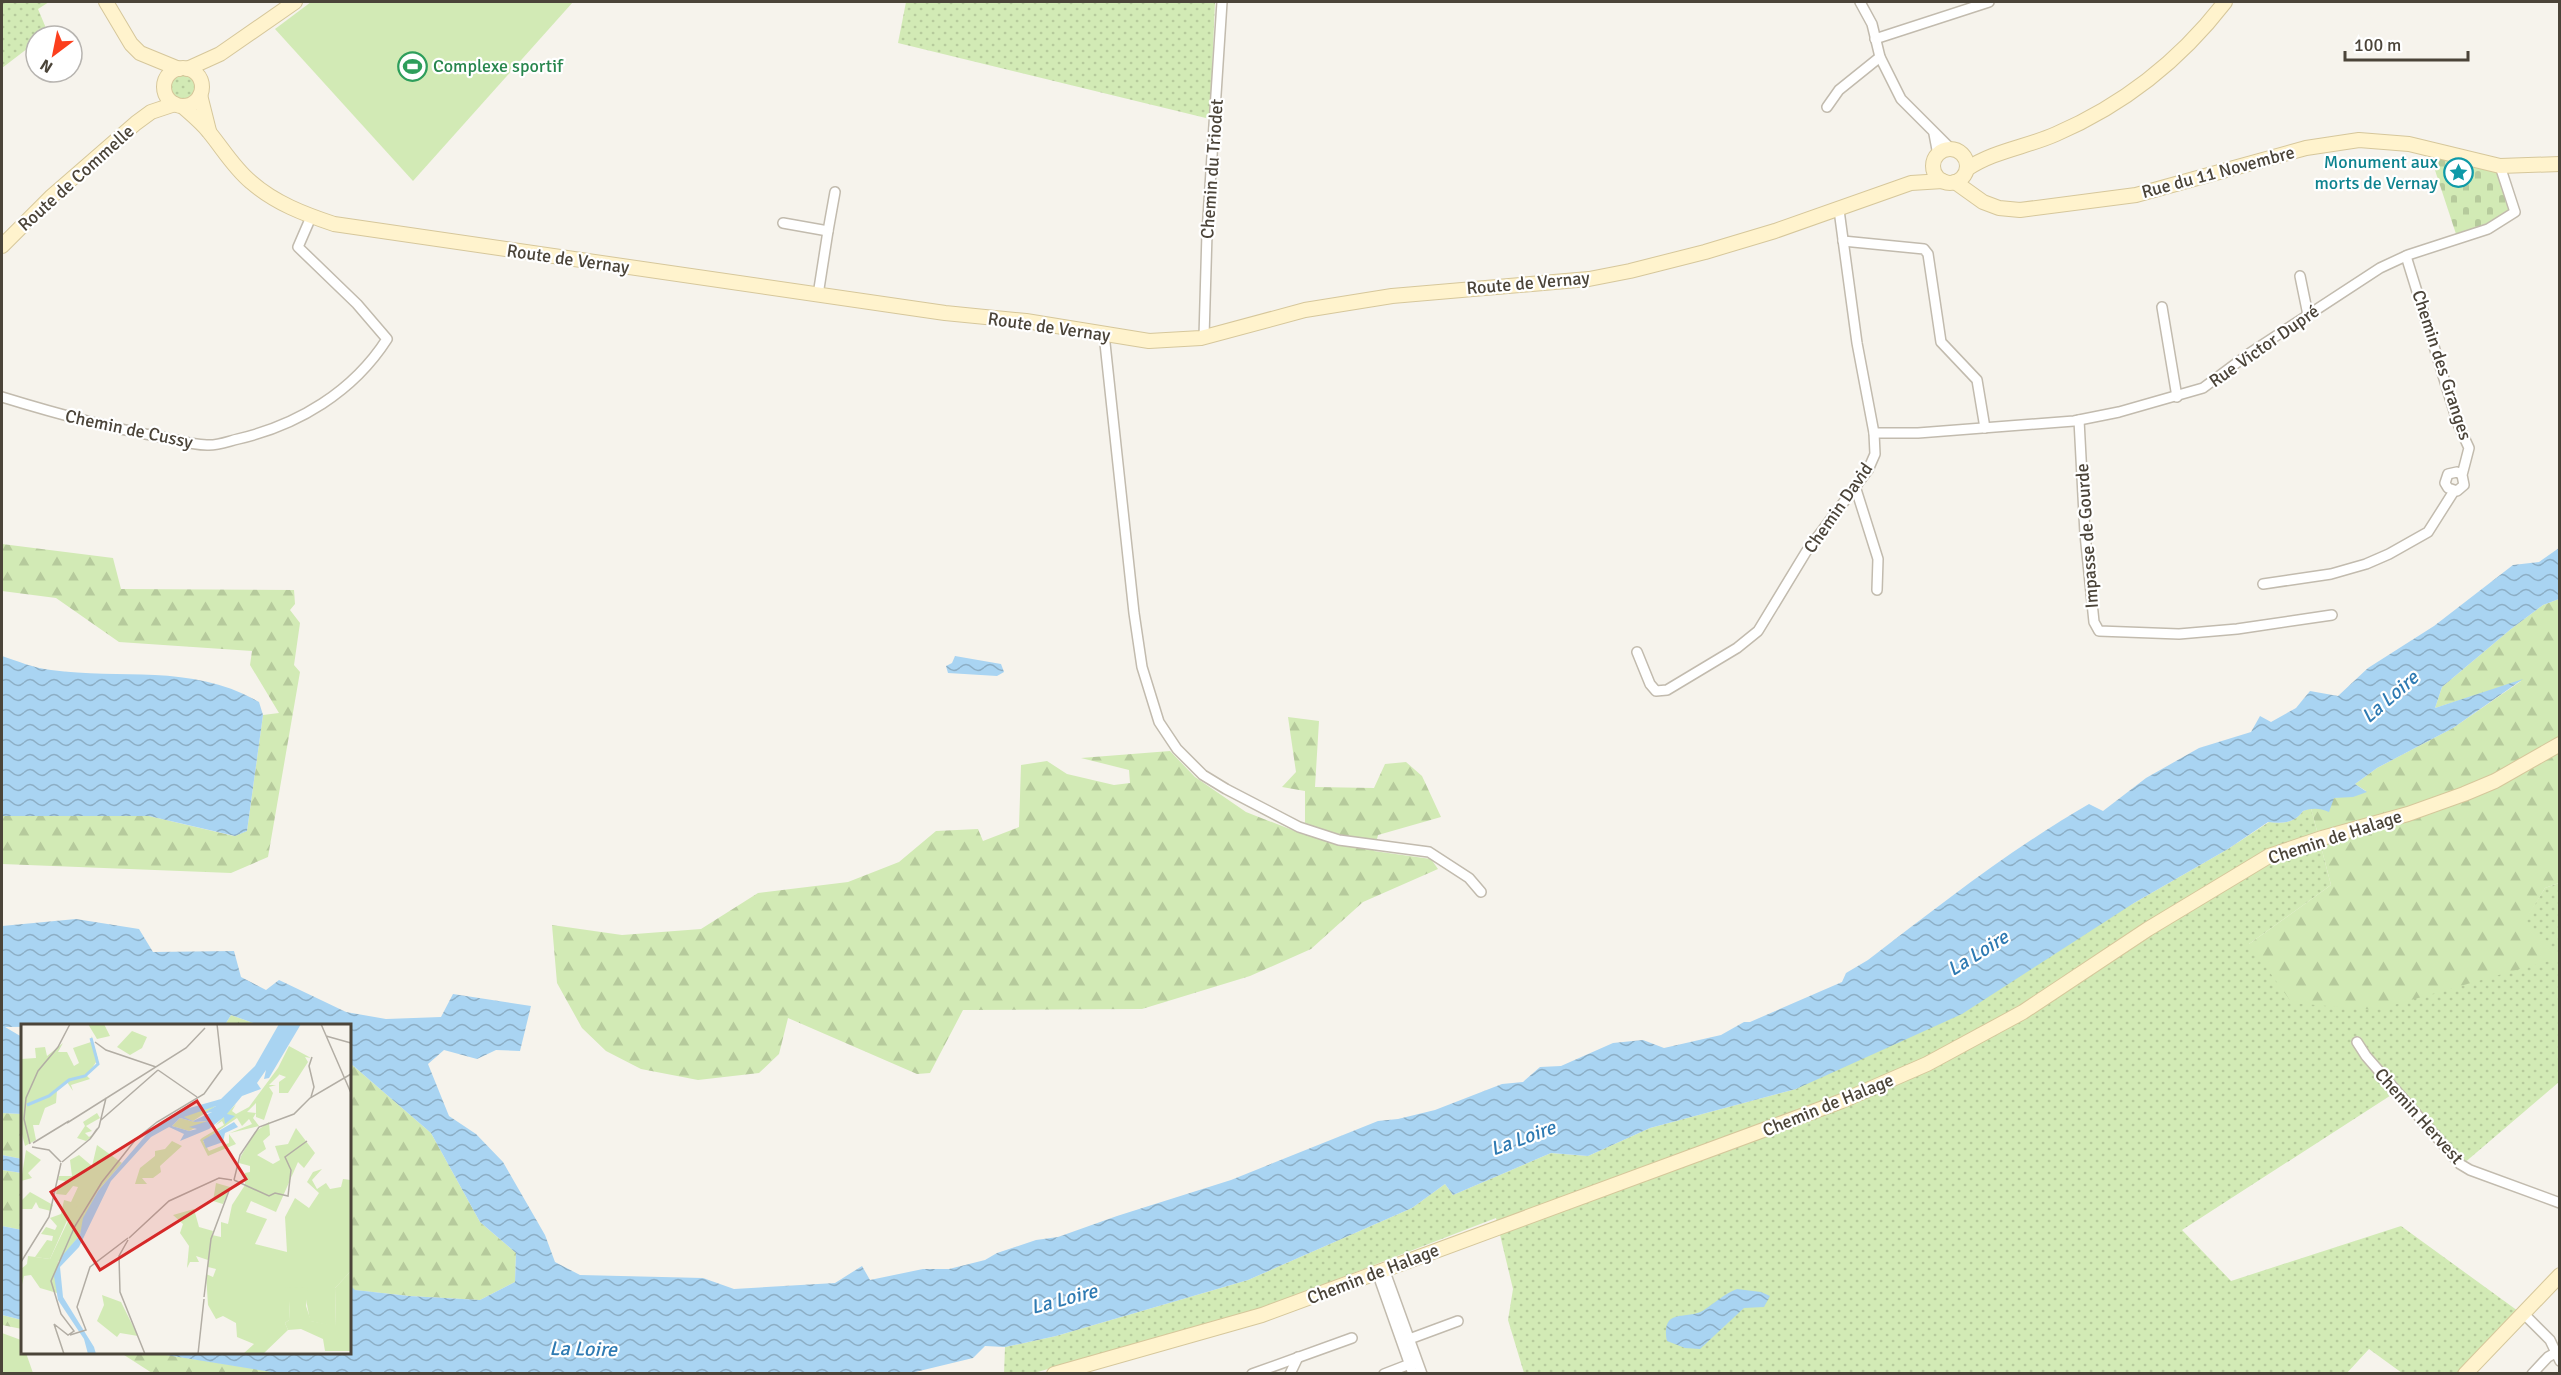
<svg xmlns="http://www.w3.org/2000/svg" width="2561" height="1375" viewBox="0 0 2561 1375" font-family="Signika,sans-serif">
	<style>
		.grass { fill: url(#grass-dots) }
		.forest { fill: url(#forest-firs) }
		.cemetery { fill: url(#cemetery-stones) }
		.garden { fill: #d2eab5 }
		.water { fill: url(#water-waves) }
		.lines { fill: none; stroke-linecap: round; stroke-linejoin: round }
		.street-casing { stroke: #c2bbae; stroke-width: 12 }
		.secondary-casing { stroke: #d6c79b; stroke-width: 16 }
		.street { stroke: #fff; stroke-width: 9 }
		.secondary { stroke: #fff3cd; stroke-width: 14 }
		.labels { text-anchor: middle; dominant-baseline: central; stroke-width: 4.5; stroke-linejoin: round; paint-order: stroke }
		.leisure-label { font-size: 18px; fill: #27864d; stroke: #fff; text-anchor: start }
		.culture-label { font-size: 18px; fill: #0d838f; stroke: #fff; text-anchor: end }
		.street-label { font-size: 18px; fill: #4b4439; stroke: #fff }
		.water-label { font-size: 20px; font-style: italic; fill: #2e7ab2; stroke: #fff }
		.inset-river { fill: none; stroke: #a9d4f2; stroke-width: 3 }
		.inset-road { fill: none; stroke: #b2ada4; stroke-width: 1.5 }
		.view { fill: #d62828; fill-opacity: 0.15; stroke: #d62828; stroke-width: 3 }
		.inset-edge { fill: none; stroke: #4b4439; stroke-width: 3 }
	</style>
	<defs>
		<pattern id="grass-dots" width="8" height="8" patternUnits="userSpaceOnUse" patternTransform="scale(1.5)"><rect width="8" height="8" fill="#d2eab5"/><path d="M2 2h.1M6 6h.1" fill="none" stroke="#b6ca9c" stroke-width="1.8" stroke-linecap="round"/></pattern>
		<pattern id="forest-firs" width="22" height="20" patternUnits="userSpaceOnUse" patternTransform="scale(1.5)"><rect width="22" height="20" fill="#d2eab5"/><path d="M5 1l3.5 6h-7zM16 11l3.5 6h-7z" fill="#b6ca9c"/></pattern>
		<pattern id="cemetery-stones" width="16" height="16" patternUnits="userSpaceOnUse" patternTransform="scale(1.5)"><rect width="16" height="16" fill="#d2eab5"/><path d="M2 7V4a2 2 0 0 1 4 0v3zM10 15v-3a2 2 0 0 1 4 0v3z" fill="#b6ca9c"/></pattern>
		<pattern id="water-waves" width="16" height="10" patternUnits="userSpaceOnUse" patternTransform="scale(1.5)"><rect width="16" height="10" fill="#a9d4f2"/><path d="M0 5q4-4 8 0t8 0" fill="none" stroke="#8caec5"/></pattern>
	</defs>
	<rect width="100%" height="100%" fill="#f6f3ec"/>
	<!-- grass -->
	<g class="grass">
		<path d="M2,2h47l-11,7 10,24 -4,3h-8v6l-34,26z"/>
		<path d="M906,2h309l-5,117 -312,-76z"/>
		<circle cx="185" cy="87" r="14"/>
		<path d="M2311,808l20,77 -82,59 309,14 -36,-34 23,-36 14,-5v199l-96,82 -64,-74 -217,140 49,51 170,-55 117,85 -60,62h-56l-33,-24 -23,25 -822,-1 -16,-53 5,-31 -17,-71 -234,90 -228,65 -30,1 1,-27 51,-11 192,-56 164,-72 33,-24 8,11 98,-42 37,3 62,-28 146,-39 338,-186 94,-54 41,-27c13,2 26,1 34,-11z"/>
	</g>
	<!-- forest -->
	<g class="forest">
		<path d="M2,544l111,14 8,31 173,1 1,14 -5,6 10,13 -6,42 6,7 -32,185 -37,16 -229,-9v-48h147l85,20 13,-5 16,-116 16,-2 -29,-48 2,-14 -133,-9 -63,-44 -54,-7z"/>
		<path d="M2559,599v284l-14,5 -22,36 36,34 -183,52 -84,-7 -43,-59 82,-59 -20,-77c10,0 15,-7 24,-10 11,-3 20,-2 31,-7l-11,-7 22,-16 76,-40 68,-47 -86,27 7,-21 69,-58 32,-24z"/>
		<path d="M1288,717l31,4 -4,66 59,1 11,-24 21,-2 16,14 19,41 -63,18 -4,16 57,8 7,10 -75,33 -52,47 -61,27 -108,33 -179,1 -33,63 -13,1 -129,-56 -9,36 -20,19 -61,7 -57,-11 -35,-18 -24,-23 -25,-45 -5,-58 70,10 79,-6 57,-36 90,-11 51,-20 37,-31 42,-2 5,12 36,-14 2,-62 26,-4 20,13 47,11 16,-2 -1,-13 -48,-12 89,-7 25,26 51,35 59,23v-44l-23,-4 14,-15z"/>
		<path d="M231,1015l28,10h-30l-3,-2z"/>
		<path d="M350,1063l81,70 49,89 36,31 -1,29 -35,18 -71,-4 -55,-6 -4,-5z"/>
		<path d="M2,1113l20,1v45l-20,-4z"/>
		<path d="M2,1170l20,3v57l-20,-4z"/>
		<path d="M2,1315l20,5v9l-20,-4z"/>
		<path d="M121,1353h33l130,20h-132z"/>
	</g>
	<!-- cemetery -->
	<path class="cemetery" d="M2430,155l67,17 13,38 -23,16 -30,11z"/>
	<!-- garden -->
	<g class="garden">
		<path d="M311,2h262l-160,179 -138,-152z"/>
		<path d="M2,1333l19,7 1,12 4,1 7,20h-31z"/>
	</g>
	<!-- water -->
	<g class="water">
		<path d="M2559,548v51l-16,6 -32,24 -69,58 -7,21 88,-29 -70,49 -76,40 -22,16 12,8 -14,5 -19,1 -5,14c-10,-4 -16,-4 -26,-1 -8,12 -21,13 -35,11l-40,27 -94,54 -172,111 -166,75 -146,39 -62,28 -37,-3 -98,42 -8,-11 -33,24 -164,72 -192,56 -51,11 -20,-1 -12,12 -62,15 -627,1 -130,-21 196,-1v-67l5,5 54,6 71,4 35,-18 1,-29 -36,-31 -49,-89 -81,-70v-37l-91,-1 -28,-10 -5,8 3,2 -224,2 17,10v77l-20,-1v-187l74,-7 63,10 14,23 81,-1 7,26 25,13 13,-10 67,32 40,7 55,-2 12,-23 78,12 -11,45 -24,-1 -19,9 -33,-9 -16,14 21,52 27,18 27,28 42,73 10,27 25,13 123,3 31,11 101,-6 27,-17 8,14 53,-11h26l36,-9 12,-7 39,-13 22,-3 59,-21 114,-36 147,-59 20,-2 37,-9 67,-26 21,-2 17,-15 21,-1 52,-23 30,-3 21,8 57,-13 23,-13h6l92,-40 4,-9 22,-13c72,-55 143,-111 221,-156l14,7 43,-33 53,-30 52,-16 9,-16 11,6 25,-14 14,-17 28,5 30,-28 66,-42 79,-61 26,-3z"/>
		<path d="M2,656c15,5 32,12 49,14 71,10 141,-7 208,32l4,13 -16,116 -12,5 -86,-20h-147z"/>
		<path d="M955,656l46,8 3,8 -7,4 -49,-3 -2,-7 6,-3z"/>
		<path d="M2,1155l20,4v14l-20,-3z"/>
		<path d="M2,1226l20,4v90l-20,-5z"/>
		<path d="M1737,1289l24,3 9,4 -6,11 -20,1 -44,41 -15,-1 -18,-7c-6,-35 20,-20 37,-31 12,-8 20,-16 33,-21z"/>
	</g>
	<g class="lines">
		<defs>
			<g id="street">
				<path d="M1860,2l12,22 8,33 21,42 51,51"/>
				<path d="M1875,39l114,-37"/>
				<path d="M1827,107l12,-17 41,-33"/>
				<path d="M1934,134l4,21"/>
				<path d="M783,223l45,8 -10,64"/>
				<path d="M828,231l7,-39"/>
				<path d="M1843,241l81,8 4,5 13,88 36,38 8,48"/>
				<path d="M2406,256l52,168 11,24 -7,27 2,10 -7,6 -9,-3 -3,-5 3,-9 9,-2 5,3"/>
				<path d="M2300,276l8,39"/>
				<path d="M2162,307l15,90"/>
				<path d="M1104,334l30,279 8,54 17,55 18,27 26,26 23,14 73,38 40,13 90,12 40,26 12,14"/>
				<path d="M1204,337l3,-104 15,-231"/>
				<path d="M2,397c52,16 105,31 160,40 14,3 30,8 45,8 10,1 22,-4 31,-6 60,-14 115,-47 149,-100l-30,-35 -59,-57 13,-30"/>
				<path d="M2079,420l6,114 9,88 5,9 80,3 58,-5 95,-14"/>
				<path d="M1874,433h44l156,-12 45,-9 84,-24 47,-35 130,-85 28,-13 80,-26 27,-17 -15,-46"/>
				<path d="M1855,486l23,73 -1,31"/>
				<path d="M2263,584l68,-10 35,-10 23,-10 39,-22 26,-41"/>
				<path d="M1637,652l13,32 6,7 11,-1 70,-42 21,-17 48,-79 62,-82 7,-16 -1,-21 -17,-90 -18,-133"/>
				<path d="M2357,1042l9,14 94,108 10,6 90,33"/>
				<path d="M1384,1269l38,105"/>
				<path d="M1377,1272l36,102"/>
				<path d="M2523,1313l27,27 10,21"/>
				<path d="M1404,1341l54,-20"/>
				<path d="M1252,1374l100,-36"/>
				<path d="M1290,1374l8,-17"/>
				<path d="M1384,1374l31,-12"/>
				<path d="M2532,1374l16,-17 9,-5"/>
			</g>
			<g id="secondary">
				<path d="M106,2l25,42 9,9 39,16"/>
				<circle cx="183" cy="87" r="19"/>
				<path d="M187,69l33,-15 75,-52"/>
				<path d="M200,95l9,36"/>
				<path d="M182,106c9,8 20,17 27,26 14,17 25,36 42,50 24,21 53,32 83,42l611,89 81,8 123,20 52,-3 104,-28 87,-14 197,-17 41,-8 75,-19 70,-21 136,-48 32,-2"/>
				<circle cx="1950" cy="166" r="17"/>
				<path d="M1967,169c26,-18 60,-22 89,-35 67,-29 125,-75 169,-132"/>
				<path d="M1955,182l28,20 16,6 21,2 116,-15 170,-47 53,-8 50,4 91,22 60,-2"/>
				<path d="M2,246l50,-50 84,-73 15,-11 24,-8"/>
				<path d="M1054,1374l208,-59 580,-214 85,-37 96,-52 125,-83 121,-73 53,-18 86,-24 56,-20 31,-13 65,-37"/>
				<path d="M2465,1374l95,-99"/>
			</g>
		</defs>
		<!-- street casing -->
		<use href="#street" class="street-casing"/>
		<!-- secondary casing -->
		<use href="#secondary" class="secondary-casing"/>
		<!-- street -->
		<use href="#street" class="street"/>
		<!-- secondary -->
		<use href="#secondary" class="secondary"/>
	</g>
	<!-- icons -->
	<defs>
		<symbol id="stadium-ring" viewBox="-11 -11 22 22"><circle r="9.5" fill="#fff" stroke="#2e9e5b" stroke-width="1.5"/><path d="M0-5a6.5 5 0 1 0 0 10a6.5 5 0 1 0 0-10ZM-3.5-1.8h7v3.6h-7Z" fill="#2e9e5b"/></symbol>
		<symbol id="sight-ring" viewBox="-11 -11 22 22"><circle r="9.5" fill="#fff" stroke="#0f9aa8" stroke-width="1.5"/><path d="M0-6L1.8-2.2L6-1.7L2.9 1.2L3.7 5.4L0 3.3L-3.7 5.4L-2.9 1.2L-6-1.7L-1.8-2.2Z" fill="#0f9aa8"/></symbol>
	</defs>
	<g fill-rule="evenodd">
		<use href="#stadium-ring" x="396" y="50" width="33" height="33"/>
		<use href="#sight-ring" x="2442" y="156" width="33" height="33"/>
	</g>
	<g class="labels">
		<!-- leisure labels -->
		<g class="leisure-label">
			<text x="433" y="66">Complexe sportif</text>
		</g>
		<!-- culture labels -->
		<g class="culture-label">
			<text x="2438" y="162">Monument aux<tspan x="2438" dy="21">morts de Vernay</tspan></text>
		</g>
		<!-- street labels -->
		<g class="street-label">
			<text transform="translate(1212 169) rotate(-86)">Chemin du Triodet</text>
			<text transform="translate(2218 172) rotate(-15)">Rue du 11 Novembre</text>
			<text transform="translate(76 178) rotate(-42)">Route de Commelle</text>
			<text transform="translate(568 259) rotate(8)">Route de Vernay</text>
			<text transform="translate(1528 283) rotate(-5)">Route de Vernay</text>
			<text transform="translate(1049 327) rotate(8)">Route de Vernay</text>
			<text transform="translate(2264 346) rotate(-35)">Rue Victor Dupré</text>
			<text transform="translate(2442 365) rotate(72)">Chemin des Granges</text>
			<text transform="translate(129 429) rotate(12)">Chemin de Cussy</text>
			<text transform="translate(1838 508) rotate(-55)">Chemin David</text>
			<text transform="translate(2087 536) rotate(-94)">Impasse de Gourde</text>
			<text transform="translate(2335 837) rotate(-18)">Chemin de Halage</text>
			<text transform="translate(1828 1105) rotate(-22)">Chemin de Halage</text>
			<text transform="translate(2419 1116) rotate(48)">Chemin Hervest</text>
			<text transform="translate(1373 1274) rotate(-21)">Chemin de Halage</text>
		</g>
		<!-- water labels -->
		<g class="water-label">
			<text transform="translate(2390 697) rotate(-41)">La Loire</text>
			<text transform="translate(1978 953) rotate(-32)">La Loire</text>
			<text transform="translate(1523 1138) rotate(-20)">La Loire</text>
			<text transform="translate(1064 1299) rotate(-15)">La Loire</text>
			<text transform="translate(583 1349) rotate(1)">La Loire</text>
		</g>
	</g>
	<!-- overview -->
	<g transform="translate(21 1024)">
		<rect width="330" height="330" fill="#f6f3ec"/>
		<path d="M70,12l7,23 -11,17 3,3 -19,6 2,6 -6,-9 -10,8 -1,13 -11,5 -6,17h-6l3,15 -11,6 -4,-16v-71l15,-1 -1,-10 10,-1 2,9 16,-13 -5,9h9l7,14 5,-3 -6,-15 18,-6zM76,89l3,5 -14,8 6,5 -7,2 4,4 3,-2 -2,3 -4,3 -9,-3 8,-12 -2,-4zM248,98l1,13 -7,6 3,8 -9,6 16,9 7,-4 -5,-14 13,-2 8,-16 19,25 -11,15 -6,-6 -22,50 -25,-11 -5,11 21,7 -12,25 32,8 -2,-35 10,-19 14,10 10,-15 -12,-11 6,-10 9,-3 -10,11 5,9 9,-6 4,6 11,-2 2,-8 8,1v91l-16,17 1,39 -26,-6 -4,-22 -16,2 -1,19 -4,3 3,7 -25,24h-20l11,-10 -17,-7 -1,-14 -13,-7 -7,3 -8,-14 -2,-31 7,3 3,-8 -8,-2v-7l-12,-4 3,6h-9l-3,6 2,-22 -9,-13 3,-9 -10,-9 21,-6 5,18 14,4 -1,4 9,2v-15l7,2 4,-19 13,-20v-12l5,-1v-6l-11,-3 2,-7 14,-24zM76,121l25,18 -24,28 -12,24 -4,-3 -13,4 -19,43 -15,-2 12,-17 5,1 1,-5 -12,-2 5,-7 9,3 2,-4 -7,-8 11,-4 3,-14 7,2 7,-15 -5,-1 -7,9 -10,-1 2,-8h5l2,-5 -7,-1 1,-4h13l-2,-16 9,-5 13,11zM5,126l15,10 -13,13 4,5 -11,3zM9,168l23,13 -2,6 -12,-3 -3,-6 -4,7h-11v-8zM81,271l19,7 17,34 -18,-3 -3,4 -20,-16 7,-16z" fill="#d2eab5"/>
		<path d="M257,44l1,7 -10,10h7l-7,2 4,6 -9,27 -8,-3v-14l-9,9 9,1 -3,5 6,8 -29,7 22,-9 -3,-5 -7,7 -5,-8 -34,23 6,10 20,-8v-9l7,10 -28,12 -8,-16 2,-2 22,-13 -2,-4 -7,5 21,-22 -4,7 4,3 13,-7zM195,82l-23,15 -10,-4 23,-9zM159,94l15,4 14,-1 -20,10 -17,-5zM151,117l10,5 -22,20 1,6 -8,6h-11l5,6h-12l5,-16 15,-12v-5l10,-2zM59,180l4,1 -2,7 4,3 -6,20 -22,27 -1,31 -17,-5 -9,-13 -7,1 -3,13v-20l6,-5 1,-8 22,3 19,-40 -3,-3zM330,247v80h-26l-2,-12 -22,-10 -13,1 -3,-7 4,-3 1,-19 -6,-1v-12l24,-1 -2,19 5,15 25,5 -1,-38z" fill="#d2eab5"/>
		<path d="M67,0h16l6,12 -13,3zM268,22l22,12 -6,-1 3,5 -20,31h-9v-11l7,-5 -8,-3v-6z" fill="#d2eab5"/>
		<path d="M111,7l15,6 -5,11 -12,7 -13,-8zM195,159l14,4 -7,17 -10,-3z" fill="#d2eab5"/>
		<path d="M258,0h22l-32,54 -5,1 2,-9 -9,13 4,6 -19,7 -15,18 8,2 -10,8 -1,-7 -15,12 -29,12 4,-7 -15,-7 -18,10 -40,44 -32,66 -19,20 3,30 31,50 2,7h-8l-4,-15 -26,-39 -4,-24 7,-19 19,-22 3,-17 15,-27 54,-63 34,-19 35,-10 34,-33zM195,82l-14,8 10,-2 -19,9 -9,-4zM159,94l15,4 13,-1 -19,6 8,2 -8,2 -17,-5zM213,98l4,5 -13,6 -2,9 -17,6 -3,-8z" fill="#a9d4f2" fill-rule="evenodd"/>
		<path class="inset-river" d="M6,81l22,-9 20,-16 16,-4 13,-12 -7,-26"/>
		<path class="inset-road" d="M300,0l30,69M305,12l25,7M74,18l11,8 50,17M137,46l39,27M290,73l3,-10 -5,-21 3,-9M80,96l57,-50M46,99l119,-75 19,-20M76,105l-7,10 9,-12 7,-29M12,119l36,-22M9,120l-6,-25 2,-21 12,-27 20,-24 12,-23M11,123l17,3 12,12M41,138l28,-23M213,156l6,-25 19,-28 35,-13 16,-16 41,-24M213,156l35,16 6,-3 13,3 3,-26 -6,-13 22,-16M108,214l40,-37 50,-23 13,2M107,216l-9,16 1,36 25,62M0,238l28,-45 12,-54M183,273l7,-58 19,-51M33,300l14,11 6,-4 -13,-17 -10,-33 24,-55 27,-44 34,-43 21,-17 47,-28 18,-25 -5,-45M33,300l10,30M49,311l16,-5 -9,-23 13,-40 38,-29M177,330l6,-55"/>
		<path class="view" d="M176,77l49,78 -146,91 -49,-78z"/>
		<rect width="330" height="330" class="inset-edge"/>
	</g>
	<!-- border -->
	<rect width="2561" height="1375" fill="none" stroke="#4b4439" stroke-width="6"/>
	<!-- north arrow -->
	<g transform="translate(54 54) rotate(212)"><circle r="28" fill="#ffffff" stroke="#b7b4b0" stroke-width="1.5"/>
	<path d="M0-4.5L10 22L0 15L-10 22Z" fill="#fc3f1d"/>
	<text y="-9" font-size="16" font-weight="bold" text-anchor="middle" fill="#4b4439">N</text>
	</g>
	<!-- scale -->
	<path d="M2345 51v9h123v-9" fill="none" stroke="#4b4439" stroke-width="3"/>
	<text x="2354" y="51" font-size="18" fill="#4b4439" stroke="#ffffff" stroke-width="4.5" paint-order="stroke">100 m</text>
</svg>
